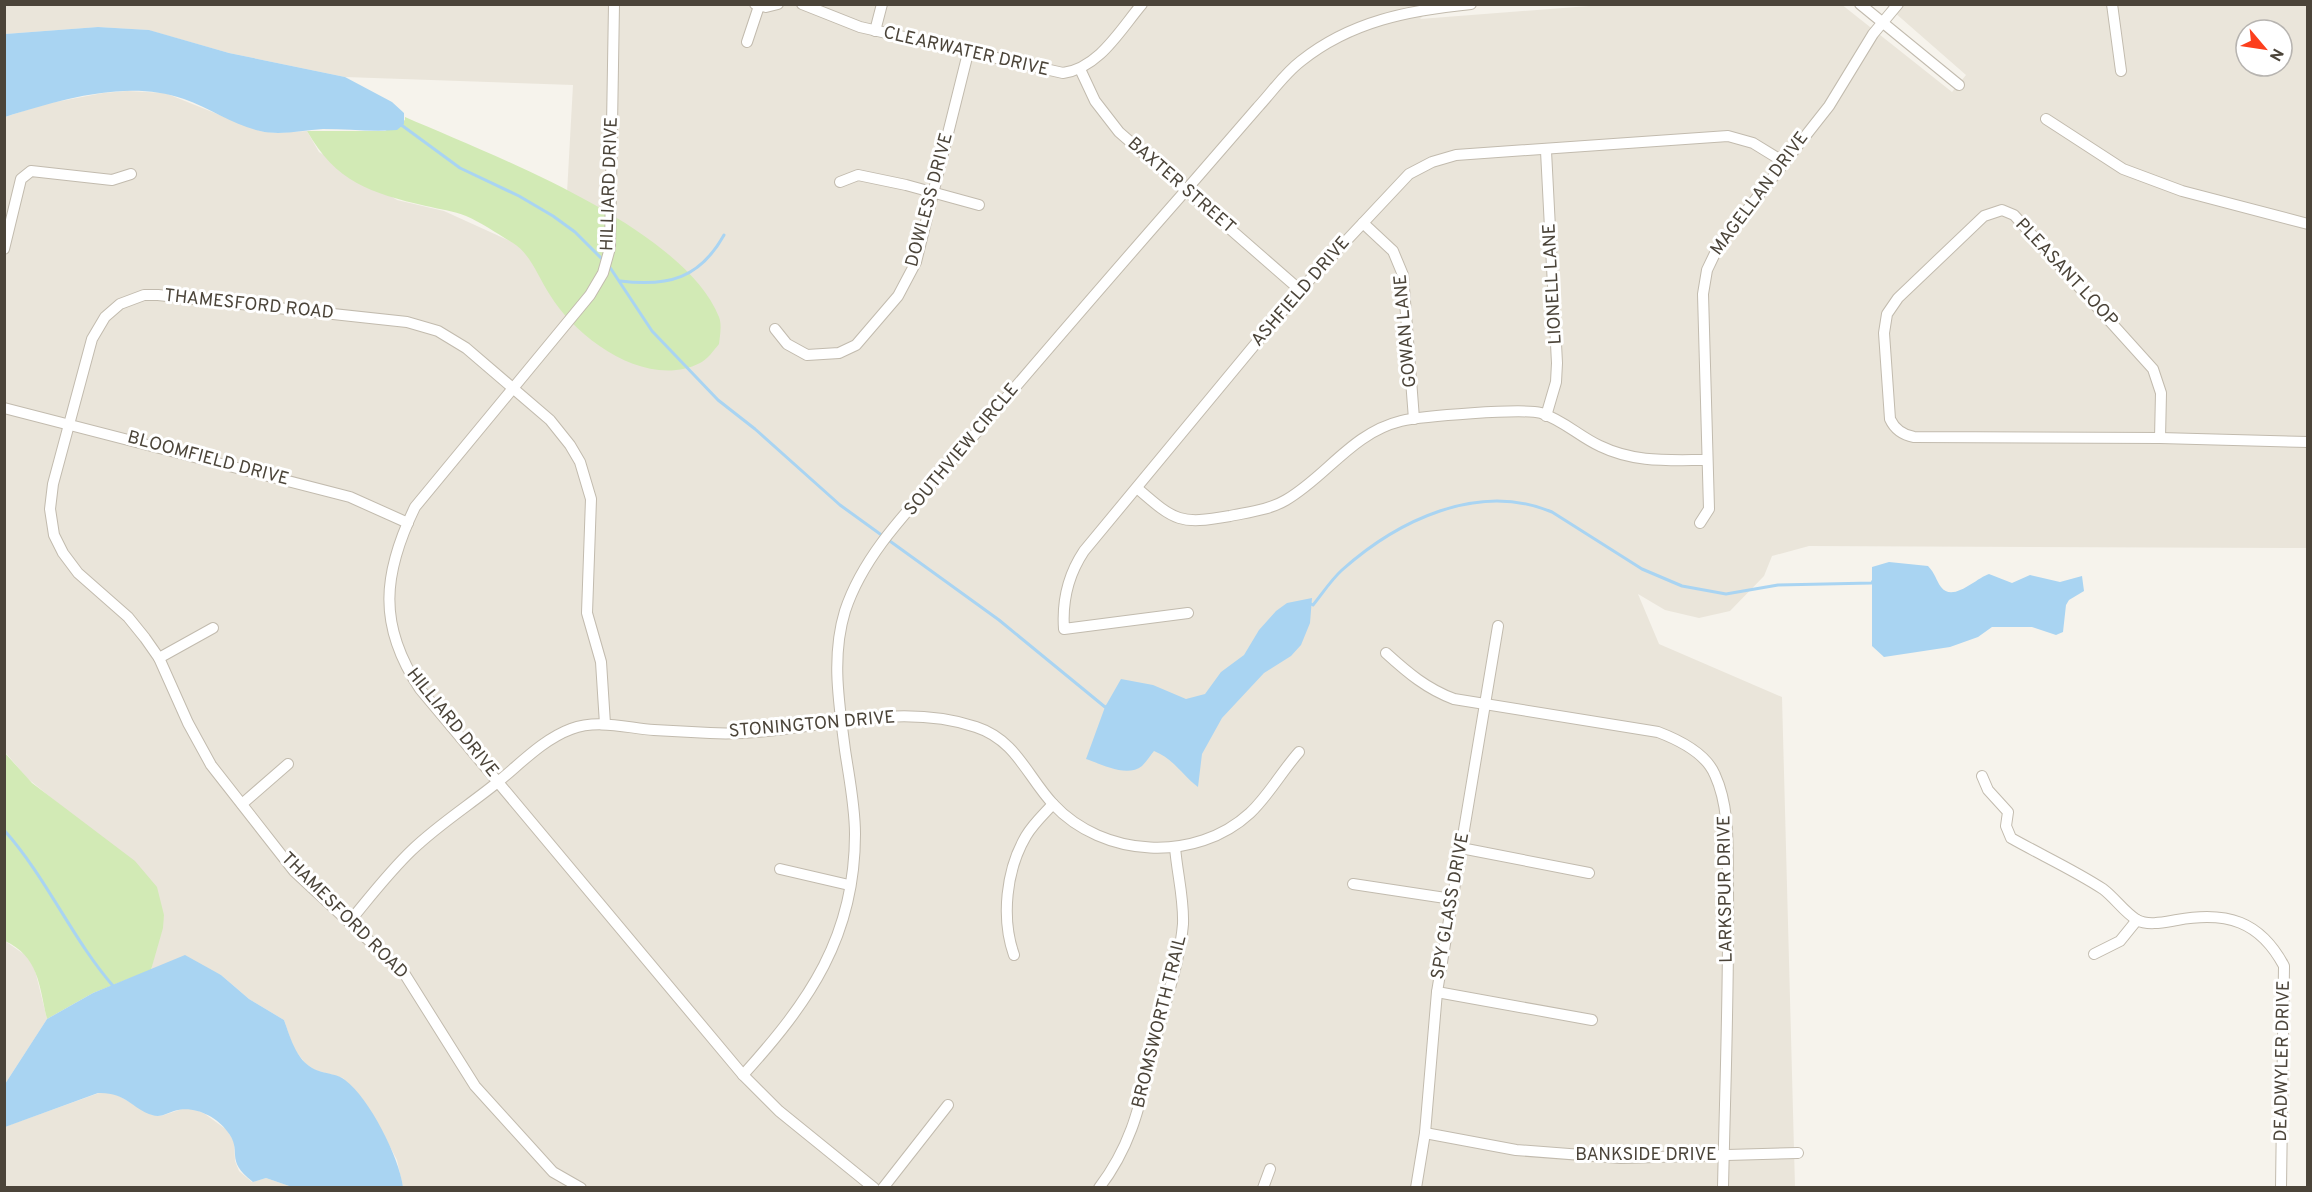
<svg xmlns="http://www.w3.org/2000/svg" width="2312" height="1192" viewBox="0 0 2312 1192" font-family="Overpass,sans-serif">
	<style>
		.residential { fill: #eae5da; fill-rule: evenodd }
		.green { fill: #d2eab5 }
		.water { fill: #a9d4f2 }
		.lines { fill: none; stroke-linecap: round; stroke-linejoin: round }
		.stream { stroke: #a9d4f2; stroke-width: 3 }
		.minor-casing { stroke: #c2bbae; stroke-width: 12 }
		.minor { stroke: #fff; stroke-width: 10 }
		.labels { text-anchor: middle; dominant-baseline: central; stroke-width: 6; stroke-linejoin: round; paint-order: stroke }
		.street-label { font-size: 18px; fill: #4b4439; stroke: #fff }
	</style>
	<rect width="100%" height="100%" fill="#f6f3ec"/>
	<!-- residential -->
	<g class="residential">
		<path d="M1615,4h226l111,88 14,-17 -80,-70h421v543l-498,-2 -37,10 -8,20 -34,35 -31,7 -34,-8 -27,-16 21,50 123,53 13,490h-1392l-6,-27 -20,-38 -34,-44 -28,-8 -9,-6 -12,-15 -10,-29 -35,-21 -28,-24 -18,-8 -52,3 13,-55 -87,-96 -50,-41 -22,-26v-635l40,-13 58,-11 24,-2 38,2 95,38 16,2 31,-2 12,21 78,48 47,11 119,54 10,-180 -228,-8 -116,-24 -81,-23 -50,-3 -93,7 -1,-29h1429l-13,14zM2246,30h36v36h-36z"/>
		<path d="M5,941l23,16 7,13 12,49 -42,65z"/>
		<path d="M112,1092l40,23 9,1 21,-7h12l11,5 22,16 7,12 1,19 4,10 13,11 14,-4 26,9h-287l-1,-60 95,-34z"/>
	</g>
	<!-- green -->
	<g class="green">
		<path d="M405,117c87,38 278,110 314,200 3,7 1,19 0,27 -5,6 -12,16 -19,19 -53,27 -123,-24 -150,-68 -11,-16 -19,-41 -37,-52 -15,-9 -31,-20 -47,-27 -12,-5 -27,-7 -40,-10 -56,-13 -90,-24 -119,-75h78l20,-11z"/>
		<path d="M4,752l28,31 103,78 22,26 7,28 -1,13 -12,42 -58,23 -46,26c-8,-34 -8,-62 -42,-78z"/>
	</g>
	<!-- water -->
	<g class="water">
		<path d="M98,27l51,3 80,23 116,24 47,25 12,11v11l-7,6c-25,2 -49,-1 -74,-1 -21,1 -42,7 -63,2 -27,-6 -50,-23 -76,-32 -58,-20 -123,1 -179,18v-83z"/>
		<path d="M1889,562l39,4c7,7 8,14 13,21 12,16 35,-9 48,-13l23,9 18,-8 30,7 22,-6 2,15 -15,9 -3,5 -3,27 -7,3 -24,-8h-40l-14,10 -28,10 -66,10 -12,-11v-79z"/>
		<path d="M1312,598l-2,25 -9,22 -10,11 -27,17 -42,45 -20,36 -4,33c-16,-12 -24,-28 -44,-36 -4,5 -8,11 -12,15 -15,12 -41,-2 -56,-7l19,-52 16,-28 32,6 33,14 19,-5 16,-22 23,-17 15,-25 17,-19 11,-8z"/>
		<path d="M185,955l36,20 28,24 35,21c7,19 13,44 35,51 8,3 19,3 26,9 25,19 54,77 58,107h-111l-26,-9 -13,4c-30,-23 -9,-30 -26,-51 -11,-15 -34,-26 -53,-20 -7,2 -13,7 -22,4 -21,-7 -26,-23 -54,-22l-93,34v-43l42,-65 46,-26z"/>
	</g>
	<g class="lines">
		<!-- stream -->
		<g class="stream">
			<path d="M400,124l60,44 59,28 34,20 22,16 27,27"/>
			<path d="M609,266l43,65 66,69 37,29 85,76 159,115 106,87 3,-1"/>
			<path d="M620,281c49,6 80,-3 104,-46"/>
			<path d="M1311,604l2,1c9,-11 18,-25 29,-35 55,-49 136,-89 210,-58l90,57 40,17 44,8 52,-9 94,-2 1,-2"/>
			<path d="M4,830c43,48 68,109 110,157"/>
		</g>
		<defs>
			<g id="minor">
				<path d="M614,4l-4,244 -7,25 -13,22 -175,212c-32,66 -38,118 5,182l323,386 36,36 95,77"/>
				<path d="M755,4l11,3 12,-3"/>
				<path d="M802,4l58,23 203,46c36,-5 57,-43 79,-69"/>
				<path d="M1860,4l99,81"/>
				<path d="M2112,4l9,67"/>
				<path d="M875,31l7,-27"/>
				<path d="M747,42l12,-36"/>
				<path d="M1080,69l15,32 24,31 181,158"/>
				<path d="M2046,119l77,50 59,22 126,33"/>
				<path d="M1546,151l11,212 -1,19 -10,34"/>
				<path d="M840,182l18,-7 48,10 73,20"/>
				<path d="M2002,210l12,5 139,154 8,24 -1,45 -246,-1c-11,-2 -19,-7 -24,-18l-6,-86 3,-19 11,-16 86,-82z"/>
				<path d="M1363,223l30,28 10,24 11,144"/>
				<path d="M4,249l17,-70 10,-8 81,9 19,-6"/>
				<path d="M775,329l12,15 20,11 32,-2 17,-8 42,-49 18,-34 52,-209"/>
				<path d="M4,408l346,89 58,26"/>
				<path d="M2160,438l148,4"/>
				<path d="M1137,488c38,33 42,37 93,28 19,-4 39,-6 56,-16 41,-24 66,-67 115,-79 21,-5 121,-13 140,-8 22,7 39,24 59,33 35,17 69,14 107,14"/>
				<path d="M1700,523l9,-14 -6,-215 4,-24 11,-23 111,-141 44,-72 25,-30"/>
				<path d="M1188,613l-124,16c-2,-28 4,-54 20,-78l216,-261 109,-116 23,-12 24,-7 272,-19 25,7 31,19"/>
				<path d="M1386,653c22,20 41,36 68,46l204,33c21,8 48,21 57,43 16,35 12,78 13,116 1,99 -3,198 -5,297"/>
				<path d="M159,658l54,-30"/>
				<path d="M1982,776l6,14 20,22 -2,14 5,12c30,17 63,32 92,51 12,9 21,23 34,31 11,6 28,2 40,0 50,-9 83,1 107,46l-3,222"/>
				<path d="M242,804l46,-40"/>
				<path d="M1461,848l128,25"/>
				<path d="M780,869l69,16"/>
				<path d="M1353,884l99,15"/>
				<path d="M350,921c20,-24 39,-49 62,-71 27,-26 59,-46 87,-69 23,-19 45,-42 72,-52 27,-10 56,-1 83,1 19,1 38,2 56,3 88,5 179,-35 266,-6 40,13 51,49 77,77 50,54 143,59 197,9 19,-18 32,-42 49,-61"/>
				<path d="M2094,954l26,-13 17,-21"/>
				<path d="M1014,955c-13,-37 -8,-85 12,-119 7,-12 18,-22 27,-32"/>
				<path d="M1437,992l155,28"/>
				<path d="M743,1075c66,-73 112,-138 112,-241 0,-28 -6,-57 -10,-84 -6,-47 -14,-93 0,-139 21,-64 77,-114 119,-164 71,-83 143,-167 216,-250 26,-30 52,-60 78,-90 14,-15 26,-33 43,-46 50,-40 109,-51 170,-57"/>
				<path d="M1425,1133l91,17 105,8 177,-5"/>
				<path d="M581,1188l-28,-16 -78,-86 -71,-113 -110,-102 -83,-106 -23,-42 -29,-65 -14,-20 -17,-21 -50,-44 -15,-20 -9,-18 -4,-26 3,-25 39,-145 13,-22 15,-13 24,-9h14l249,27 31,9 28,17 84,72 20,25 10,17 11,37 -4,114 14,49 4,62"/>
				<path d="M883,1188l65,-83"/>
				<path d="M1099,1188c39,-51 43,-99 59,-157 9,-35 22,-71 25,-107 1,-26 -6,-51 -8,-77"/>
				<path d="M1263,1188l7,-19"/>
				<path d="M1416,1188l9,-55 12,-141 61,-366"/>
			</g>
		</defs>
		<!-- minor casing -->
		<use href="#minor" class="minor-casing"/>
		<!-- minor -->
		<use href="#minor" class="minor"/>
	</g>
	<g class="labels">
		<!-- street labels -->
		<g class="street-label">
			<text transform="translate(966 52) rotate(13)">CLEARWATER DRIVE</text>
			<text transform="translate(610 184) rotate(-88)">HILLIARD DRIVE</text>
			<text transform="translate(1181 186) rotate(41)">BAXTER STREET</text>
			<text transform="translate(1760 194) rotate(-53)">MAGELLAN DRIVE</text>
			<text transform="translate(930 200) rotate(-75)">DOWLESS DRIVE</text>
			<text transform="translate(2066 273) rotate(47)">PLEASANT LOOP</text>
			<text transform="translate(1553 284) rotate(-93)">LIONELL LANE</text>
			<text transform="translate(1301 292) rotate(-49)">ASHFIELD DRIVE</text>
			<text transform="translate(249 305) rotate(6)">THAMESFORD ROAD</text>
			<text transform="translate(1406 331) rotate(-95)">GOWAN LANE</text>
			<text transform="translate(962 450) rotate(-50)">SOUTHVIEW CIRCLE</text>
			<text transform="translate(208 459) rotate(15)">BLOOMFIELD DRIVE</text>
			<text transform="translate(452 723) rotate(51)">HILLIARD DRIVE</text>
			<text transform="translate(812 725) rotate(-5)">STONINGTON DRIVE</text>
			<text transform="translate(1726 889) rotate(-91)">LARKSPUR DRIVE</text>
			<text transform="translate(1451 906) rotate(-80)">SPY GLASS DRIVE</text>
			<text transform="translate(344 916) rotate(45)">THAMESFORD ROAD</text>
			<text transform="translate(1160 1022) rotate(-76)">BROMSWORTH TRAIL</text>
			<text transform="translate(2283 1061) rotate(-89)">DEADWYLER DRIVE</text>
			<text x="1646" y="1155">BANKSIDE DRIVE</text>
		</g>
	</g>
	<!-- border -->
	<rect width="2312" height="1192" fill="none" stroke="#4b4439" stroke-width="12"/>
	<!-- north arrow -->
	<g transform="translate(2264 48) rotate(119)"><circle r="28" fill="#ffffff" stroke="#b7b4b0" stroke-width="1.5"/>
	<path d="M0-4.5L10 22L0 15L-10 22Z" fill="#fc3f1d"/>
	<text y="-9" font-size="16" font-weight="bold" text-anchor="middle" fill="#4b4439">N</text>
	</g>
</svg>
